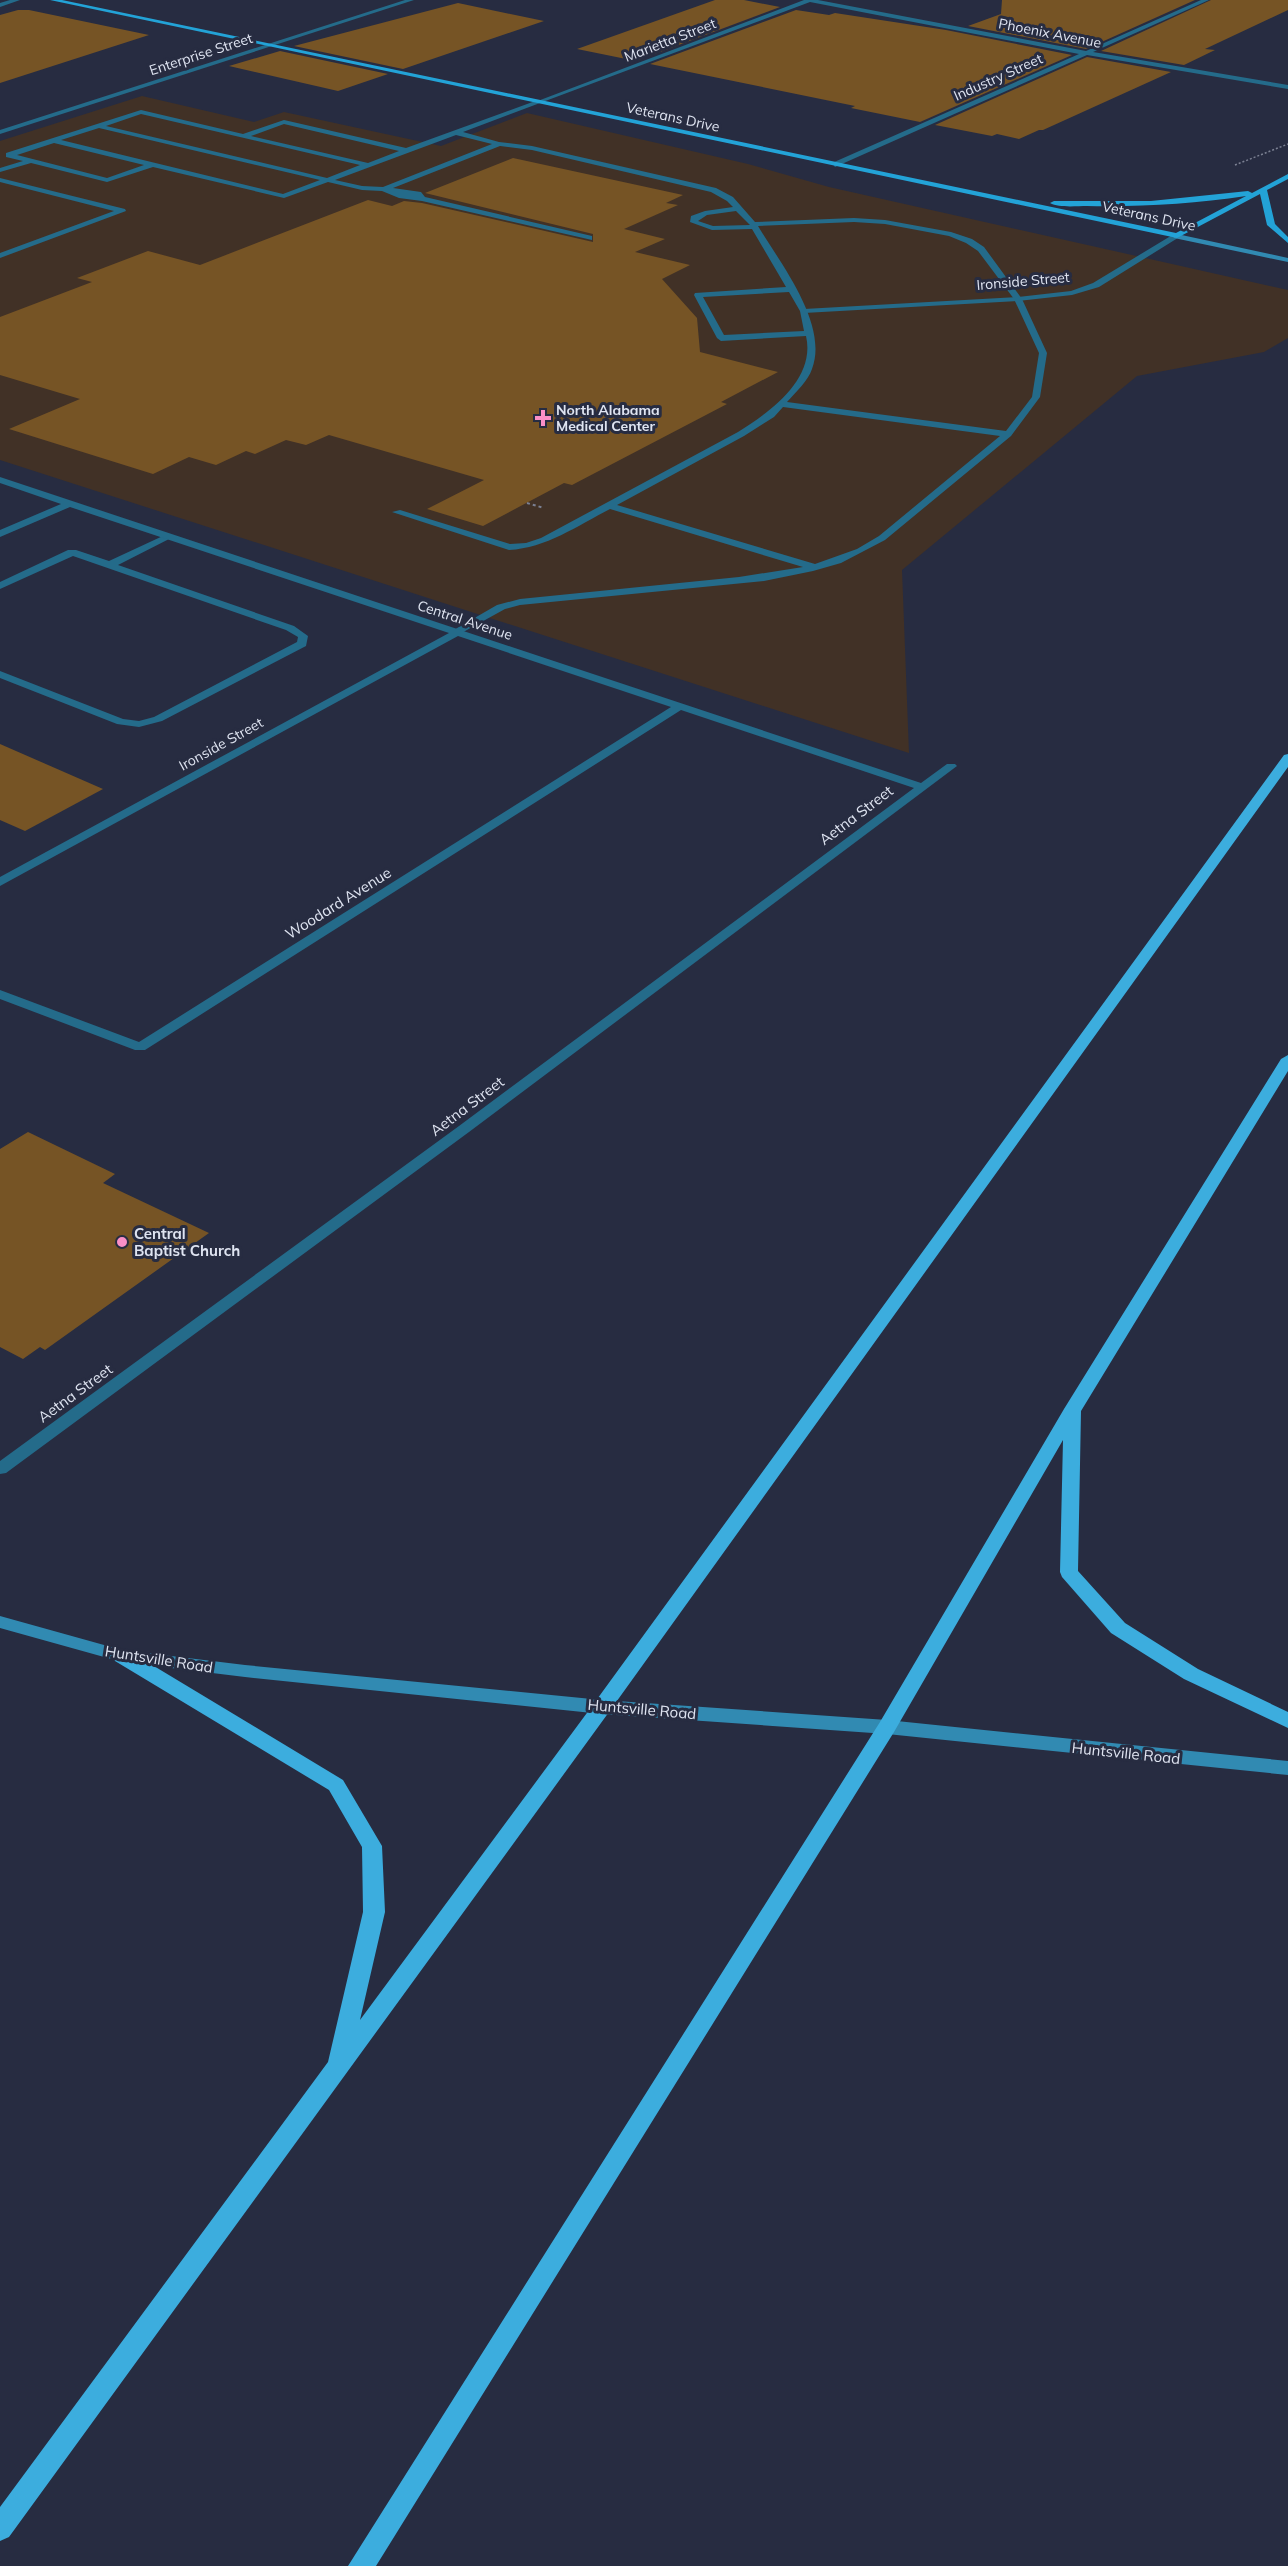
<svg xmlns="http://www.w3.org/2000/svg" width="1288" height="2566" viewBox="0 0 1288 2566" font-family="Mulish,sans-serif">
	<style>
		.medical { fill: #413126 }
		.building { fill: #765425 }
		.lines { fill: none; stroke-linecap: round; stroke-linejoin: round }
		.path-far1 { stroke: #7b8092; stroke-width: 1.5; stroke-dasharray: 2 2; stroke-linecap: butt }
		.path { stroke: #7b8092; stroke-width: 2; stroke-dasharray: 3 3; stroke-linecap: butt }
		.service { fill: #246b8a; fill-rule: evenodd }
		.minor { fill: #246b8a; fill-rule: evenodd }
		.secondary { fill: #318ab2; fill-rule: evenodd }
		.primary { fill: #23a3d7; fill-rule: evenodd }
		.trunk { fill: #3cadde; fill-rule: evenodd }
		.poi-dot { fill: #fa8fc7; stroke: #272c41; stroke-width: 2 }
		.labels { text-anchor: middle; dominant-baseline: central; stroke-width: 6; stroke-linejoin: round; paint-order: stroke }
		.far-street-label { font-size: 14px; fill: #dfe4f1; stroke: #272c41 }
		.far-poi-label { font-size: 14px; font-weight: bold; fill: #dfe4f1; stroke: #272c41; text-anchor: start }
		.street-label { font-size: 15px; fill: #dfe4f1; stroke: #272c41 }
		.poi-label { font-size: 15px; font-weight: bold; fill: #dfe4f1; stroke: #272c41; text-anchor: start }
	</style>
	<rect width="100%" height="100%" fill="#272c41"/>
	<!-- medical -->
	<path class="medical" d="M142,96l112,26 30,-10 157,34 86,-33 221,51 81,23 459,103v48l-24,14 -127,24 -235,194 7,183 -909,-293v-319z"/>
	<!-- building -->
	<g class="building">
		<path d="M715,0h29l36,7 -144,54 -59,-12z"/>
		<path d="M1002,0h193l-109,49 -118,-23 33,-12z"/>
		<path d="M1211,0h77v10l-83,39 10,1 -31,15 -83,-14z"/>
		<path d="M458,3l86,18 -141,48 -109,-23z"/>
		<path d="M18,10h11l120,25 -149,48v-68z"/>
		<path d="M796,10l33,5 6,-2 111,17 126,25 -152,67 -69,-14 4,-2 -205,-42z"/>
		<path d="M280,51l108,23 -50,17 -109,-25z"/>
		<path d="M1087,57l84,15 -128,58h-4l-20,9 -22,-5 -5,2 -57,-11z"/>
		<path d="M513,158l170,37 -17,8 12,2 -54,24 41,10 -30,13 55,13 -28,14 35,39 3,34 78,20 -57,30 6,2 -155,81 -8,-2 -81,43 -56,-17 57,-29 -155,-45 -23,10 -20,-5 -31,14 -9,-3 -30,14 -27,-8 -36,17 -144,-45 71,-30 -80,-24v-58l92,-35 -15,-4 71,-27 52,14 168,-65 24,6 12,-5 18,2 171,39v-8l-168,-41z"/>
		<path d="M0,744l103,45 -78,42 -25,-11z"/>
		<path d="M28,1132l87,42 -12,9 106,50 -164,117 -5,-3 -17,12 -23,-12v-198z"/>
	</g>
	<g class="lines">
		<!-- path-far1 -->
		<path class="path-far1" d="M1235,165l53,-21"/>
		<!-- path -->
		<path class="path" d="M527,503l17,5"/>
		<!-- service -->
		<g class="service">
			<path d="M538,100l2,3 -77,29 36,10 33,4 184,42 17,9 22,25 99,-4 31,2 66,12 21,7 12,8 38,52 25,54 -7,44 -29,39 -126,104 -44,23 -28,8 -49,10 -244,24 -15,4 -49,27 -4,-1v-4l45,-26 23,-6 219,-22 64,-10 -193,-58c-33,17 -64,39 -101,41l-117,-38 8,-2 110,34 16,-1 15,-5 197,-106c32,-20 78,-53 68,-96l-85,5 -4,-3 -23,-43 1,-2 91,-6 -34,-58 -40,1 -22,-8 1,-6 14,-5 28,-4 -6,-6 -16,-9 -179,-42 -32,-4 -107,42 28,4 4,5 167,39v4l-170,-39 -23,-3 -17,-7 -20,-1 -34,-8 -44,16 -131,-31 -46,15 -76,-19 -31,9v-4l23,-7 -17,-4v-4l135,-43 102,24 41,-14 122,28zM141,114l219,51 -33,13 -221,-52zM284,124l115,27 -31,12 -117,-27zM99,128l221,52 -37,14 -222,-54zM456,135l36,9 -109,43 -21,-1 -27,-6zM54,143l90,22 -37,13 -90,-23zM736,211l14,14 -37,1 -15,-5 9,-6zM854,222l31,2 64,12 17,7 12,8 36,48 25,54 -7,44 -26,34 -219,-29c9,-10 21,-21 25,-33 17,-45 -32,-106 -54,-143zM789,292l11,19 4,20 -80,4 -21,-38zM783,407l217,29 -121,100 -22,13 -42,15 -198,-59 127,-69 30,-19z"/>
			<path d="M0,178l125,31 1,2 -126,47v-5l114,-42 -114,-29z"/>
			<path d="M165,535l8,2 -55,28 176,61 14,10 -2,10 -144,75 -23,6 -22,-3 -117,-46v-7l123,48 16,2 15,-4 143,-75 1,-5 -12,-7 -213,-74 -73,33v-7l68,-32h8l33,11z"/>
		</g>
		<!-- minor -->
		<g class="minor">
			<path d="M10,0h10l-20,7v-4z"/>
			<path d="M405,0h9l-414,134v-4z"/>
			<path d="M804,0h14l268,51 115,-51h8l-116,52 195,33v4l-201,-34 -252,112 -3,-4 247,-109 -269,-52 -270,101 -5,-1z"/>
			<path d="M1174,234l7,2 -82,51 -27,8 -54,6 -214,12 -4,-2 4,-2 214,-12 53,-6 22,-8z"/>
			<path d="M0,477l921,306 26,-19h8l2,2 -488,366 -463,341 -6,1v-13l459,-335 455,-338 -233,-78 -536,340h-10l-135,-51v-9l139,52 532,-335 -213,-71 -458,250v-9l449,-244 -379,-126 -70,30v-7l61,-26 -61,-21z"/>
		</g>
		<!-- secondary -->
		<g class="secondary">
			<path d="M1177,234l111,24v4l-114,-24 -1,-2z"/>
			<path d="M0,1616l122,34 123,15 357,35 285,20 401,41v14l-401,-41 -285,-20 -357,-37 -123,-15 -122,-34z"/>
		</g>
		<!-- primary -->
		<path class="primary" d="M50,0h12l1114,233 70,-37c-53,8 -105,11 -159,10 -11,0 -28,2 -37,-3l4,-2h97l97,-10 4,2 36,-19v5l-21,11 8,34 13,13v6l-21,-18 -7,-31 -83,44z"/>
		<!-- trunk -->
		<g class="trunk">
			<path d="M1288,754v13l-679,945 -600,825 -9,4v-34l328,-445 35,-150 -1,-65 -33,-57 -214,-129 -3,-5 3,-5 7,-2 7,2 214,129 39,66 3,66 -25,108 235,-318 689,-947z"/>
			<path d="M1288,1055v16l-207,340 -3,160 47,52 73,46 90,43v16l-104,-49 -73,-46 -49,-56 -2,-5 3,-132 -169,292 -518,834h-28l532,-844 184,-313 217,-350z"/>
		</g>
	</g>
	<!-- markers -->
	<g class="poi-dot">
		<path d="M540 409h6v6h6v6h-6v6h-6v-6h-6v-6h6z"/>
		<circle cx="122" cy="1242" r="6"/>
	</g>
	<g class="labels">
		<!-- far-street labels -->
		<g class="far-street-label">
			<text transform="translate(1050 33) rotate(11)">Phoenix Avenue</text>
			<text transform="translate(670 40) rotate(-21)">Marietta Street</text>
			<text transform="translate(201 54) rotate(-18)">Enterprise Street</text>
			<text transform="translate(998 77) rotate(-24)">Industry Street</text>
			<text transform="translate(673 117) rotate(12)">Veterans Drive</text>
			<text transform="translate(1149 216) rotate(12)">Veterans Drive</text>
			<text transform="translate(1023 281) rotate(-5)">Ironside Street</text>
			<text transform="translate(465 620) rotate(18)">Central Avenue</text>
			<text transform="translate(221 744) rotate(-29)">Ironside Street</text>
		</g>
		<!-- far-poi labels -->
		<g class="far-poi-label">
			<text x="556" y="410">North Alabama<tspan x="556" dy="16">Medical Center</tspan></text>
		</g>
		<!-- street labels -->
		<g class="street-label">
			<text transform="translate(856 815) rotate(-37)">Aetna Street</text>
			<text transform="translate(338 903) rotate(-32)">Woodard Avenue</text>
			<text transform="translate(467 1106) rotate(-37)">Aetna Street</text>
			<text transform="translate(75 1393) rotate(-36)">Aetna Street</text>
			<text transform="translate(159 1659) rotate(9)">Huntsville Road</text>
			<text transform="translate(642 1709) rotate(5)">Huntsville Road</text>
			<text transform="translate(1126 1753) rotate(6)">Huntsville Road</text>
		</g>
		<!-- poi labels -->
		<g class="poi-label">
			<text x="134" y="1233">Central<tspan x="134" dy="17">Baptist Church</tspan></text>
		</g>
	</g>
</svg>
